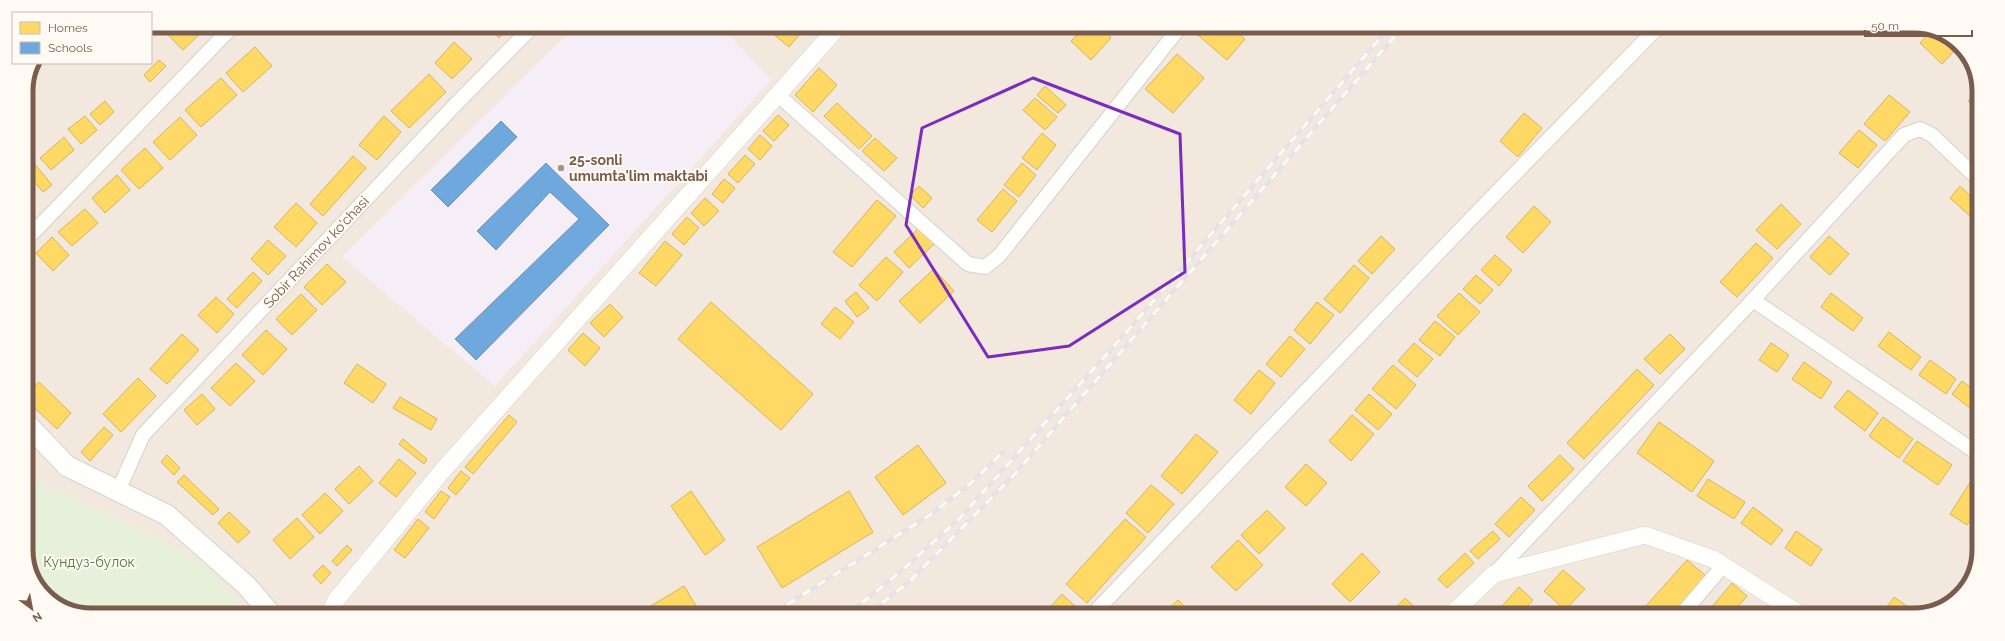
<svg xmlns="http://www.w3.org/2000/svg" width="2005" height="641" viewBox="0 0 2005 641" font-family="Raleway,sans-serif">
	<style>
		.residential { fill: #f2e8de }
		.education { fill: #f6eef6 }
		.green { fill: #e7f0db }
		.homes { fill: #ffd966; stroke: #d7b45e }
		.schools { fill: #6fa8dc; stroke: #7291b1 }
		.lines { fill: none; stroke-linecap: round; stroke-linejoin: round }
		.minor-casing { stroke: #d7d1cb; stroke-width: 16 }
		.tertiary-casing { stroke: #d7d1cb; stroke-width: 18 }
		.secondary-casing { stroke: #d9d2cb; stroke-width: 22 }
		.minor { stroke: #fefefd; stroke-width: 14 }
		.tertiary { stroke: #fefefd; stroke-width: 17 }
		.secondary { stroke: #fefefd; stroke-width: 20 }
		.rail-casing { stroke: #e6e3e7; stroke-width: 4.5 }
		.rail { stroke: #fffaf3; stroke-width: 3; stroke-dasharray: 9; stroke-linecap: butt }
		.marked { fill: none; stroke: #7b2cbf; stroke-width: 3; stroke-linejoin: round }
		.poi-dot { fill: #a69286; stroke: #fffaf3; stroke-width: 1.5 }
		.labels { text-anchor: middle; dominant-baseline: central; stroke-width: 4; stroke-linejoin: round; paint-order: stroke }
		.poi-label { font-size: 14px; font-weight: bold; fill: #7a5c4d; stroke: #fffaf3; text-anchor: start }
		.street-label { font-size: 14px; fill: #7a5c4d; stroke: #fffaf3 }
		.park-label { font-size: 14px; fill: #537a41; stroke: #fffaf3 }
		.rim { fill: none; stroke: #7a5c4d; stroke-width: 5 }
	</style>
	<rect width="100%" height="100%" fill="#f9f5f0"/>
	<!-- residential -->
	<path class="residential" d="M151,26l1780,2 35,23 13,35 -2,481 -23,35 -39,13 -1841,-2 -35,-23 -13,-35v-465l11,-27h114z"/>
	<!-- education -->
	<path class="education" d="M574,27h148l49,53 -276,306 -153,-129z"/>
	<!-- green -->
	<path class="green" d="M26,478l130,59 58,34 32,42h-172l-35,-23 -13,-35z"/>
	<!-- homes -->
	<g class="homes">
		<path d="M176,26h32l-25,24 -15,-15z"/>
		<path d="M292,26h15l-6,8z"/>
		<path d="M487,26l22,1 -10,11z"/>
		<path d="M777,27h29l-17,20 -17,-14z"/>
		<path d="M1085,27h15l11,11 -20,22 -20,-19z"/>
		<path d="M1195,27h36l14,12 -18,21 -35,-30z"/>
		<path d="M1933,29l26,17 -17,18 -22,-21z"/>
		<path d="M454,42l18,17 -20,20 -17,-16z"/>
		<path d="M255,47l17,19 -29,26 -17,-19z"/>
		<path d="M1177,54l27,24 -31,35 -28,-24z"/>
		<path d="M159,60l7,6 -16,16 -6,-7z"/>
		<path d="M819,68l18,17 -24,27 -18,-17z"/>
		<path d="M429,74l17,18 -37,36 -18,-17z"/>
		<path d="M221,78l16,17 -36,32 -16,-17z"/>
		<path d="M1045,86l21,19 -8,8 -21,-18z"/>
		<path d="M1979,90v22l-11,-11z"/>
		<path d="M1889,95l21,17 -25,29 -21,-17z"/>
		<path d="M1035,98l22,19 -12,13 -22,-20z"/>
		<path d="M105,101l9,11 -14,13 -10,-11z"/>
		<path d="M837,103l35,33 -13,13 -35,-33z"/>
		<path d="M1524,113l18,15 -24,29 -18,-16z"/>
		<path d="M778,115l11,10 -15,16 -11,-10z"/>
		<path d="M85,116l12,14 -16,14 -13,-15z"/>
		<path d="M384,116l17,16 -24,28 -18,-15z"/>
		<path d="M180,117l17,18 -27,25 -17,-18z"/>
		<path d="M1859,130l18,15 -19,23 -19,-15z"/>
		<path d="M1042,133l14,12 -19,25 -15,-12z"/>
		<path d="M760,135l12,11 -12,14 -12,-11z"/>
		<path d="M64,137l10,13 -23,20 -11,-12z"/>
		<path d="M875,138l22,20 -13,13 -22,-20z"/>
		<path d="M145,148l18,20 -24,21 -18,-19z"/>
		<path d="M745,155l10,9 -17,19 -10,-9z"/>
		<path d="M28,156l24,29 -9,7 -17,-20v-15z"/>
		<path d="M353,156l13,12 -43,48 -13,-12z"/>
		<path d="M1022,163l14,12 -17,22 -15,-12z"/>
		<path d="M117,175l13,15 -25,23 -13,-15z"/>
		<path d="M724,179l11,9 -12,15 -11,-9z"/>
		<path d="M919,186l13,12 -9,10 -13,-13z"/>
		<path d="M1960,186l18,17v6l-7,8 -21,-19z"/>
		<path d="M1003,189l14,12 -25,31 -15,-12z"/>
		<path d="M705,198l14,13 -15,15 -13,-13z"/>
		<path d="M877,200l19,16 -44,51 -19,-15z"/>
		<path d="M296,203l21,20 -21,24 -22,-20z"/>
		<path d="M1781,204l20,20 -24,25 -21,-19z"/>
		<path d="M1534,206l17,16 -28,31 -17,-16z"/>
		<path d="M85,209l13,14 -26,23 -14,-14z"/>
		<path d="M687,217l12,11 -15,17 -12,-11z"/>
		<path d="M1978,219v14l-7,-7z"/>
		<path d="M919,228l15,16 -25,24 -15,-16z"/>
		<path d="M1381,236l14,13 -23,25 -14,-13z"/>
		<path d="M1829,236l20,18 -19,21 -20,-18z"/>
		<path d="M52,237l17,18 -16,16 -17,-18z"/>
		<path d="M268,240l18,16 -18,19 -17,-16z"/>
		<path d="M665,241l17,14 -26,31 -17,-13z"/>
		<path d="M1756,243l17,15 -36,39 -17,-15z"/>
		<path d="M1495,255l17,15 -13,16 -18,-16z"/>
		<path d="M886,257l17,15 -26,29 -18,-16z"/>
		<path d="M327,264l19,18 -24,23 -18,-18z"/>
		<path d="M1354,265l15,13 -29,35 -16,-14z"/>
		<path d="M934,269l20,22 -34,32 -21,-22z"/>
		<path d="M253,272l9,9 -25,27 -10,-9z"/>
		<path d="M1476,275l17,15 -13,14 -17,-15z"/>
		<path d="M856,292l13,16 -12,9 -12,-16z"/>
		<path d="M1459,293l21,19 -22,23 -21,-19z"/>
		<path d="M1831,293l32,25 -10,13 -32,-24z"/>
		<path d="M301,294l16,16 -25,25 -16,-16z"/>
		<path d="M216,297l18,17 -17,19 -19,-18z"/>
		<path d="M711,302l102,92 -32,36 -103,-91z"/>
		<path d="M1317,302l17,13 -24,29 -16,-14z"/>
		<path d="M610,304l13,13 -19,20 -14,-14z"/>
		<path d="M835,307l19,15 -14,17 -19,-15z"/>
		<path d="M1435,321l20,16 -15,19 -21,-16z"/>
		<path d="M266,330l21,19 -24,26 -21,-20z"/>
		<path d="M1889,332l32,25 -10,13 -33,-24z"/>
		<path d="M583,333l17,15 -15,18 -17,-16z"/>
		<path d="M182,334l17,16 -32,34 -17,-15z"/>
		<path d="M1670,334l15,15 -25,25 -16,-15z"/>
		<path d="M1290,336l15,13 -24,28 -15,-13z"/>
		<path d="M1414,343l19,16 -16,18 -19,-16z"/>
		<path d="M1771,343l18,12 -12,17 -18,-12z"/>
		<path d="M1930,360l26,19 -10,15 -27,-19z"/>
		<path d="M1804,362l28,20 -11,17 -29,-20z"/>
		<path d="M236,363l19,18 -25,25 -19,-18z"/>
		<path d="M357,364l29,20 -13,19 -29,-20z"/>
		<path d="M1393,365l23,20 -20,24 -24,-20z"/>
		<path d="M1637,369l17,16 -70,74 -17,-16z"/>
		<path d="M1259,370l16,13 -24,31 -17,-14z"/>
		<path d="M138,378l18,18 -35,36 -18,-18z"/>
		<path d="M1962,381l16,12 -1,21 -25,-20z"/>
		<path d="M39,382l32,31 -14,16 -31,-29v-5z"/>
		<path d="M1848,390l30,23 -13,18 -31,-24z"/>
		<path d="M202,394l13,15 -18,16 -13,-15z"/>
		<path d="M1369,394l23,20 -14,16 -23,-20z"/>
		<path d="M400,397l37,22 -6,11 -38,-22z"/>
		<path d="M509,415l8,7 -44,52 -8,-7z"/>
		<path d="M1352,415l22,19 -23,27 -22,-20z"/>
		<path d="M1883,417l30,22 -14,19 -30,-22z"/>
		<path d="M1659,422l55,39 -22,31 -55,-39z"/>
		<path d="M104,427l9,8 -23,26 -9,-9z"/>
		<path d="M1196,434l22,18 -36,42 -21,-18z"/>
		<path d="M403,439l24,20 -3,5 -25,-20z"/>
		<path d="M1917,441l35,24 -14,20 -35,-24z"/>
		<path d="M918,445l28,38 -43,32 -28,-38z"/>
		<path d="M167,455l13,13 -6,7 -13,-13z"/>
		<path d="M1560,455l14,14 -32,32 -14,-15z"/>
		<path d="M399,459l17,14 -20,24 -17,-14z"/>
		<path d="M1306,464l21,19 -21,23 -21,-19z"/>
		<path d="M359,466l14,15 -24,23 -14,-15z"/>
		<path d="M461,471l9,7 -14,17 -8,-7z"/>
		<path d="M184,475l35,34 -6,6 -36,-33z"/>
		<path d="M1708,479l37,23 -11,17 -37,-23z"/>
		<path d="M1971,481l6,4v25l-10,15 -17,-11z"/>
		<path d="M1151,485l23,19 -26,29 -22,-20z"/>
		<path d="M441,491l9,6 -16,22 -9,-7z"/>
		<path d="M691,491l34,49 -20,15 -34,-49z"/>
		<path d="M849,491l24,41 -91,56 -25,-41z"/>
		<path d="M325,493l18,18 -23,23 -18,-19z"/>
		<path d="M1521,497l14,13 -26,27 -14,-13z"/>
		<path d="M1753,507l30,23 -12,15 -30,-22z"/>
		<path d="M1267,510l18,18 -26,26 -18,-19z"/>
		<path d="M229,512l21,20 -12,11 -20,-20z"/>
		<path d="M297,518l17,19 -24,22 -17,-19z"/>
		<path d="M418,519l11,9 -24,30 -11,-8z"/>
		<path d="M1125,519l21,18 -59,66 -21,-19z"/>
		<path d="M1493,531l7,8 -22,20 -8,-8z"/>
		<path d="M1796,531l26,18 -11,17 -26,-18z"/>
		<path d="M1238,540l25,25 -27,26 -25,-24z"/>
		<path d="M347,545l5,5 -15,16 -5,-5z"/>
		<path d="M1362,553l18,19 -30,30 -18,-18z"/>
		<path d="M1465,553l9,10 -27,25 -9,-9z"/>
		<path d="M1687,560l19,16 -35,39h-33z"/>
		<path d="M323,565l8,8 -10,11 -8,-9z"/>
		<path d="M1563,570l22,19 -20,21 -21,-19z"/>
		<path d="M1732,583l15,13 -16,19h-26z"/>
		<path d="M684,586l17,28 -62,-1z"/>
		<path d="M1519,587l14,13 -14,15 -24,-1z"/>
		<path d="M1062,594l16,15 -4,5h-30z"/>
		<path d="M1894,597l21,15 -2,3 -31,-1z"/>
		<path d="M1405,598l15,14 -2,2h-28z"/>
		<path d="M1178,600l12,12 -2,2h-25z"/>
	</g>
	<!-- schools -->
	<g class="schools">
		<path d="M501,121l16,16 -69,70 -17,-17z"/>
		<path d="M546,163l63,62 -133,135 -21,-21 124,-120 -29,-27 -54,58 -19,-19z"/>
	</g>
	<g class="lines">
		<defs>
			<g id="minor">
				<path d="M778,95l190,169 17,3 14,-11 181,-229"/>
				<path d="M26,240l207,-214"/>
				<path d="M1753,300l224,153"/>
				<path d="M118,491l25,-56 311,-329 78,-79"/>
				<path d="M1494,574l259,-274 151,-165 16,-6 12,6 46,44"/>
				<path d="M1093,614l370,-387 194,-199"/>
				<path d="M1681,615l42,-49"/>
			</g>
			<g id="tertiary">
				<path d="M330,613l6,-13 107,-130 395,-443"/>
				<path d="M1452,614l42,-40 151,-39 68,24 88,56"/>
			</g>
			<path id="secondary" d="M26,423l41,43 100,49 80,71 23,27"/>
		</defs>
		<!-- minor casing -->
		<use href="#minor" class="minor-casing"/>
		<!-- tertiary casing -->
		<use href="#tertiary" class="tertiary-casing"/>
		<!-- secondary casing -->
		<use href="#secondary" class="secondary-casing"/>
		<!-- minor -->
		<use href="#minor" class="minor"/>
		<!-- tertiary -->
		<use href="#tertiary" class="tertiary"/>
		<!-- secondary -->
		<use href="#secondary" class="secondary"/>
		<defs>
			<g id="rail">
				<path d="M772,614l158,-99 41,-32 32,-31"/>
				<path d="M848,614l51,-41 60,-54 172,-192 258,-299"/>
				<path d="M868,614l42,-33 103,-105 389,-448"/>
			</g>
		</defs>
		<!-- rail casing -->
		<use href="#rail" class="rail-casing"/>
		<!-- rail -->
		<use href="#rail" class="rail"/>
	</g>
	<!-- marked area -->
	<path class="marked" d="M1033,78l147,56 5,138 -116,74 -81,11 -82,-132 16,-97z"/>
	<!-- markers -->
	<circle class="poi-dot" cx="561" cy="168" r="4"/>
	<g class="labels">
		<!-- poi labels -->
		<g class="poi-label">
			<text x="569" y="160">25-sonli<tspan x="569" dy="16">umumta'lim maktabi</tspan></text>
		</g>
		<!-- street labels -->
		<g class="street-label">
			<text transform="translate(316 252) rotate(-47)">Sobir Rahimov ko'chasi</text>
		</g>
		<!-- park labels -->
		<g class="park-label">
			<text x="89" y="562">Кундуз-булок</text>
		</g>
	</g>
	<!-- crop -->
	<path d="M0 0H2005V641H0ZM91 33H1914A58 58 0 0 1 1972 91V550A58 58 0 0 1 1914 608H91A58 58 0 0 1 33 550V91A58 58 0 0 1 91 33Z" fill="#fffaf3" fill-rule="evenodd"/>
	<path class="rim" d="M91 33H1914A58 58 0 0 1 1972 91V550A58 58 0 0 1 1914 608H91A58 58 0 0 1 33 550V91A58 58 0 0 1 91 33Z"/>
	<!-- legend -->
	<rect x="12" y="12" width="140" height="52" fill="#fffaf3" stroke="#cabbb1"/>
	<rect x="20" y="22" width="20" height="12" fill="#ffd966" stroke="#cabbb1"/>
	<text x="48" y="32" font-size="12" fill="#7a5c4d">Homes</text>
	<rect x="20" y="42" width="20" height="12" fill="#6fa8dc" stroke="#cabbb1"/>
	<text x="48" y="52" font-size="12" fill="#7a5c4d">Schools</text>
	<!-- north arrow -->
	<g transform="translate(32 609) rotate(148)" stroke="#fffaf3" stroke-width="3" paint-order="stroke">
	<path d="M0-3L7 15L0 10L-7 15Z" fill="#7a5c4d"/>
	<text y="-6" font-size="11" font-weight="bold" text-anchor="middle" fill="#7a5c4d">N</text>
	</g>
	<!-- scale -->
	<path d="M1865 30v6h107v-6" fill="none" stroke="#7a5c4d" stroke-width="2"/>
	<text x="1871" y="30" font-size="12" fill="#7a5c4d" stroke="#fffaf3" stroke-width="3" paint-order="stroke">50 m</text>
</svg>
